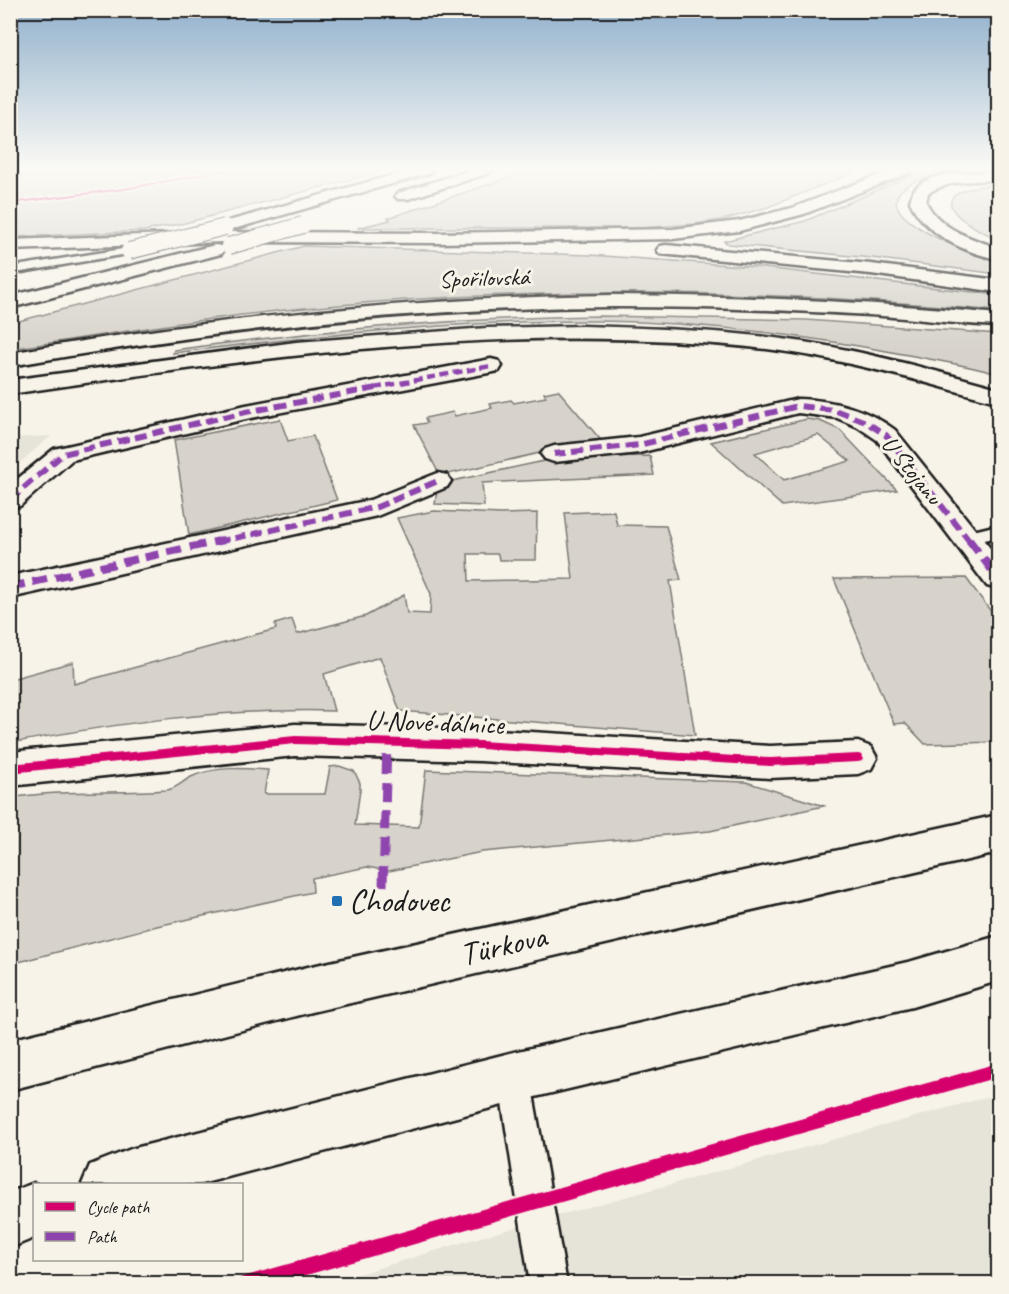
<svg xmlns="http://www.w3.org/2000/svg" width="1009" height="1294" viewBox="0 0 1009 1294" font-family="Caveat,sans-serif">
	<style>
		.built { fill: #e6e3d9 }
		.green { fill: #d7d3cb; stroke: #7a7874; stroke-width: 1.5; fill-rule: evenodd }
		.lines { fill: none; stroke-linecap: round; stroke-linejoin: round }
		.lane-casing { stroke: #1c1c1c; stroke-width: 5 }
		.street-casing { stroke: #1c1c1c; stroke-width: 5 }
		.secondary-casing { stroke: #1c1c1c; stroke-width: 5 }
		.highway-casing { stroke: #1c1c1c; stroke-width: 5 }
		.lane { fill: #f7f3e8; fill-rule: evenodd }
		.street { fill: #f7f3e8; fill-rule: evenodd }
		.secondary { fill: #f7f3e8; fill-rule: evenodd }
		.highway { fill: #f7f3e8; fill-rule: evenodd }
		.highway-bridge-casing { stroke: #1c1c1c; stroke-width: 18; stroke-linecap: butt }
		.highway-bridge { stroke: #f7f3e8; stroke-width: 16 }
		.quiet-far3 { stroke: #8e44ad; stroke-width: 4.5; stroke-dasharray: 9 4.5; stroke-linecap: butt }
		.quiet-far2 { stroke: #8e44ad; stroke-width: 6; stroke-dasharray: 12 6; stroke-linecap: butt }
		.quiet-far1 { stroke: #8e44ad; stroke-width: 8; stroke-dasharray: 15 8; stroke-linecap: butt }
		.quiet { stroke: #8e44ad; stroke-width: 9; stroke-dasharray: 19 9; stroke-linecap: butt }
		.cycleway-casing { stroke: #f7f3e8; stroke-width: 4 }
		.cycleway { fill: #d6006c; fill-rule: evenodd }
		.poi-dot { fill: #1f6fb2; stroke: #f7f3e8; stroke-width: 2 }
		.labels { text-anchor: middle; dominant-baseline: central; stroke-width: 6; stroke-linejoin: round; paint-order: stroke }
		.far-street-label { font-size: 24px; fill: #1c1c1c; stroke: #f7f3e8 }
		.street-label { font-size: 28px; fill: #1c1c1c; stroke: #f7f3e8 }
		.near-poi-label { font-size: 33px; fill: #1c1c1c; stroke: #f7f3e8; text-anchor: start }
		.near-street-label { font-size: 33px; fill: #1c1c1c; stroke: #f7f3e8 }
	</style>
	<rect width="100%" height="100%" fill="#f7f3e8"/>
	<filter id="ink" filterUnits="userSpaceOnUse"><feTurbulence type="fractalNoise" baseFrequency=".0167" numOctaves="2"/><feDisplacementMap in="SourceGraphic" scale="12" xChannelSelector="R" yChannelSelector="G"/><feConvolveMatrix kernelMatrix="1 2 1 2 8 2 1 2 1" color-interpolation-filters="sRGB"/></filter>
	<g filter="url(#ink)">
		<!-- built -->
		<g class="built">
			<path d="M51,436l-40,34v-32z"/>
			<path d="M998,1094v189l-672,1 158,-48z"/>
		</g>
		<!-- green -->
		<g class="green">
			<path d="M84,170h302l-201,53 -41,8 -133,6v-60z"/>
			<path d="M532,170h328l-92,37 -42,12 -31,5 -57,4h-281l33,-8 -2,-2z"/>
			<path d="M941,170h24c-32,2 -105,20 -47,57 24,16 53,25 80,35v12l-126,-16 -144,-14 -4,-3 81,-20 108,-46z"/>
			<path d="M998,184v55c-50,-22 -75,-48 0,-55z"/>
			<path d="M304,246l286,9 166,12 242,28v16c-226,-22 -454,-25 -681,-4 -103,9 -205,27 -306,42v-26z"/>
			<path d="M600,316l206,4 192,14v40c-34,-10 -71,-15 -106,-22 -97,-18 -195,-30 -293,-31 -143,-1 -284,15 -426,32l1,-3c142,-20 283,-32 426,-34z"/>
			<path d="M558,390l42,49 -160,37 -26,-51 13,-2 -2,-5 28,-6 2,4 37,-8 -2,-4 21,-4 3,3 32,-6 -2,-4z"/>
			<path d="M280,419l8,22 25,-5 24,64 -148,35 -15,-95z"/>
			<path d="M807,419l13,2 20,9 57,60 -115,16 -71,-64zM818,435l32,26 -66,19 -29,-27z"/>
			<path d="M650,456l4,19 -172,8 2,23 -49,-2 3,-20 120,-26z"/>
			<path d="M434,511l67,3 36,-1 -1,47h-37l-1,-6h-30l1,27 104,-2 -8,-66 49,-2 3,14 49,1 15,54 -11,1 25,154 -295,-24 -20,-54 -56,17 10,37c-108,-3 -217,12 -323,32v-64l62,-17 1,22 202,-55 -1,-5 17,-5 5,15 69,-18 38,-21 3,18 23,1 1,-20 -34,-76z"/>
			<path d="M966,578l32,43v121l-73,2 -20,-21 -11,1 -60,-145z"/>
			<path d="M339,766l15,5 6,12v7l-5,35 64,2 7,-57 320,12 78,24 -114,25 -228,21 -93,19 -22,-4 -55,11 1,14 -156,34 -146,38v-166c51,-9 104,-4 156,-8 9,-1 16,-9 24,-13 22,-11 53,-9 77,-7l-4,24h61l5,-27z"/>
		</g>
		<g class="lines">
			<defs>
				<g id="lane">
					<path d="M129,248l6,3 -2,2 -123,21v-7z"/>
					<path d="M998,525v12l-31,7 -6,-2 -3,-4 3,-4z"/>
					<path d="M514,1061l11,5 5,11 37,207h-37l-32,-207 5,-11z"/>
				</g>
				<g id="street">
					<path d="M491,359l8,2 3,5 -3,5 -253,48 -174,41 -52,46 -10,2v-23l44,-36 192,-44z"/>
					<path d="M798,399c35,1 68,9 97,31l103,128v31l-11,-3 -110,-146 -19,-13 -21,-9 -39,-5 -159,40 -85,9 -9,-3 -4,-5 4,-5 9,-3 85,-9z"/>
					<path d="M438,473l9,2 4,6 -4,6 -70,29 -367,82v-22l360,-76z"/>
					<path d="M295,724l185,5 290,17 88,-4 13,5 6,11 -6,11 -13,5 -88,4 -290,-17 -185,-5 -285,30v-34z"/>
				</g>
				<g id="secondary">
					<path d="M998,815v38l-686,159 -302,78v-50l302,-74z"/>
					<path d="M998,936v45l-86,26 -398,95 -313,82h-119l8,-19 41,-16 383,-97 398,-91z"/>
					<path d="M34,1183l3,1h-3v54l-24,10v-56z"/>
				</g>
				<g id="highway">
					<path d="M411,170h21l-2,3 -193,55h-12l-2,-3 2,-3z"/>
					<path d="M471,170h20l-2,3 -81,26h-10l-3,-3 3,-3z"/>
					<path d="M892,170h19l-2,3 -105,41 -65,17 -66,8 -235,4 -216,-1 -212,8v-10l212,-8 216,1 235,-4 66,-8 53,-13z"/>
					<path d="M998,172v8c-25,1 -48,0 -70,13l-2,9c14,28 45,36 72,46v11c-33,-6 -73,-25 -88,-57 1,-4 2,-10 5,-13 16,-19 61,-16 83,-17z"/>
					<path d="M215,245l6,1 3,4 -3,4 -211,54v-12z"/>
					<path d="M666,245l205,19 127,16v12l-127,-18 -211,-20 -3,-4 3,-4z"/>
					<path d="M614,295c128,1 257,6 384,19v12c-43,-2 -86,-8 -129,-11 -84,-5 -169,-8 -254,-8 -203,0 -405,24 -605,59v-13c201,-35 401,-55 604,-58z"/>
					<path d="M583,326c64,2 128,4 192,12 76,9 150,30 223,50v14c-22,-5 -45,-12 -67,-18 -52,-14 -104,-27 -157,-34 -255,-31 -511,7 -764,44v-14l286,-38 191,-14z"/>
				</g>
			</defs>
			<!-- lane casing -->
			<use href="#lane" class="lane-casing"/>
			<!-- street casing -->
			<use href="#street" class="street-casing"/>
			<!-- secondary casing -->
			<use href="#secondary" class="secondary-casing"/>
			<!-- highway casing -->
			<use href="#highway" class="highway-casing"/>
			<!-- lane -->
			<use href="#lane" class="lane"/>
			<!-- street -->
			<use href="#street" class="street"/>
			<!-- secondary -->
			<use href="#secondary" class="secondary"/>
			<!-- highway -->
			<use href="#highway" class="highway"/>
			<defs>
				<g id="highway-bridge">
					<path d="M229,246l74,-21"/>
					<path d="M129,251l96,-24"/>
				</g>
			</defs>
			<!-- highway-bridge casing -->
			<use href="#highway-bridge" class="highway-bridge-casing"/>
			<!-- highway-bridge -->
			<use href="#highway-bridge" class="highway-bridge"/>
			<!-- quiet-far3 -->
			<path class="quiet-far3" d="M374,388l117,-22"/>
			<!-- quiet-far2 -->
			<g class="quiet-far2">
				<path d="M554,454l85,-9 159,-39 36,4 32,12 20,13 84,107"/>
				<path d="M10,500l53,-46 183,-42 136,-25"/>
				<path d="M217,542l160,-35 61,-26"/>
			</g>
			<!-- quiet-far1 -->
			<g class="quiet-far1">
				<path d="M969,540l29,38"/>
				<path d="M10,587l214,-47"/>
			</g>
			<!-- quiet -->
			<path class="quiet" d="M383,886l4,-143"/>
			<defs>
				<g id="cycleway">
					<path d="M224,170h6l-106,20 -114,14v-2l114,-14z"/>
					<path d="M295,736l185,5 290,17 88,-4 4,1 1,3 -1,3 -4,1 -88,4 -290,-17 -185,-5 -285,29v-9z"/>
					<path d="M998,1063v14l-723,207h-37l2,-6 6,-2z"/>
				</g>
			</defs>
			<!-- cycleway casing -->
			<use href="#cycleway" class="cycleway-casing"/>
			<!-- cycleway -->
			<use href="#cycleway" class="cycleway"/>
		</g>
	</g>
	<!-- sky -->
	<linearGradient id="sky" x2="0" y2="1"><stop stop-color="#90b0cc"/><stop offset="0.48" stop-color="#fbfaf5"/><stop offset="1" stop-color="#fbfaf5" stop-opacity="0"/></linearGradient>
	<rect width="1009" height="351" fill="url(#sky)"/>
	<!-- markers -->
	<rect class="poi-dot" x="331" y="895" width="12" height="12" rx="3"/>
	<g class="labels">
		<!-- far-street labels -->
		<g class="far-street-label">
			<text transform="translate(484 278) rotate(-2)">Spořilovská</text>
			<text transform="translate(912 470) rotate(51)">U Stojanu</text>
		</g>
		<!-- street labels -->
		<g class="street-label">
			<text transform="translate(435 722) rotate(2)">U Nové dálnice</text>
		</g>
		<!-- near-poi labels -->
		<g class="near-poi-label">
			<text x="349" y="901">Chodovec</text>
		</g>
		<!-- near-street labels -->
		<g class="near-street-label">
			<text transform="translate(503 945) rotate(-13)">Türkova</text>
		</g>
	</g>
	<!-- margin -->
	<rect width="1009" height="1294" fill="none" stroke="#f7f3e8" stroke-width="36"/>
	<rect x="18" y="18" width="973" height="1258" fill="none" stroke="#1c1c1c" stroke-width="2" filter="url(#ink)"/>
	<!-- legend -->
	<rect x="33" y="1183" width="210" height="78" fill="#f7f3e8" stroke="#9f9d96" stroke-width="1.5"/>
	<rect x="45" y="1202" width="30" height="9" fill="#d6006c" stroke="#9f9d96" stroke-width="1.5"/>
	<text x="87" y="1213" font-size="18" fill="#1c1c1c">Cycle path</text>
	<rect x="45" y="1232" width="30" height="9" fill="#8e44ad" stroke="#9f9d96" stroke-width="1.5"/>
	<text x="87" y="1243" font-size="18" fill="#1c1c1c">Path</text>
</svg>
